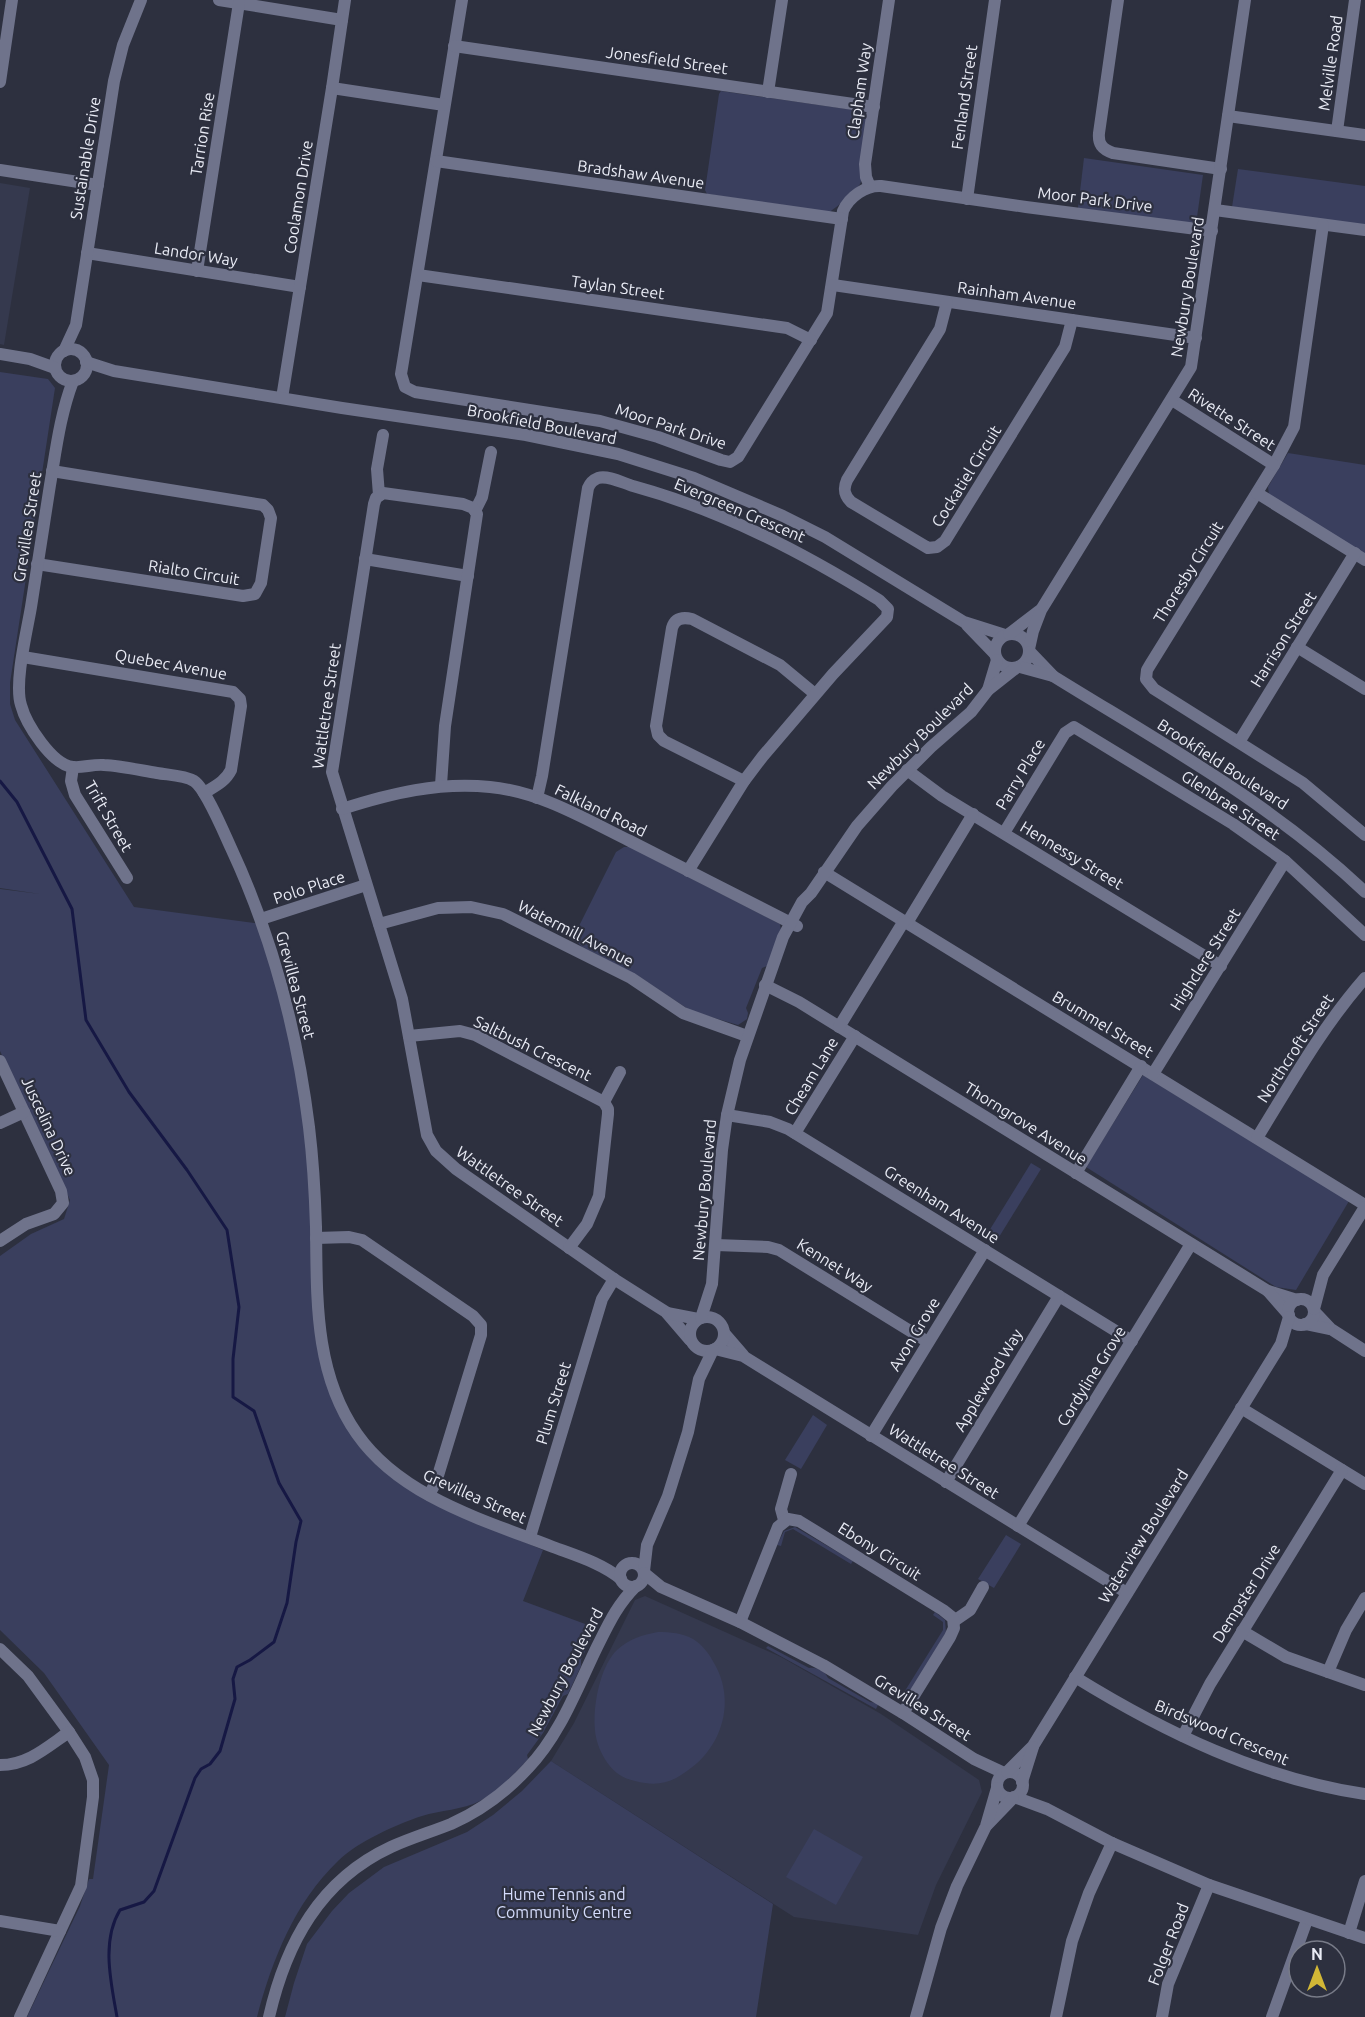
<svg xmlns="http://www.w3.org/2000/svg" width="1365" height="2017" viewBox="0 0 1365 2017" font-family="Ubuntu,sans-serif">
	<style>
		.built { fill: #35394e }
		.green { fill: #3a3f5e }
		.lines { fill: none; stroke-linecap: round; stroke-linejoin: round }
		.stream { stroke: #161844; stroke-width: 3 }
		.minor { stroke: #6f738b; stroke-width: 12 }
		.tertiary { stroke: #6f738b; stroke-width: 12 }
		.labels { text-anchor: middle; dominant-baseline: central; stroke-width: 4.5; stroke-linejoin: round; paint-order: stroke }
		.street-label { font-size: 16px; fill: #e9ebf5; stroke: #2d303f }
		.park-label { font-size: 16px; fill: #d5dcfc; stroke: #2d303f }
	</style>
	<rect width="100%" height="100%" fill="#2d303f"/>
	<!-- built -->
	<g class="built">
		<path d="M0,183l30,5 -26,157 -4,-1z"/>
		<path d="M645,1596l136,61 100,57 98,66 3,12 -46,93 -18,50 -124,-18 -243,-156 23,-38 61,-123z"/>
	</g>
	<!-- green -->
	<g class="green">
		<path d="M721,91l140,20c3,3 4,3 5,8 2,14 -5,32 -6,47 -1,5 3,12 0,18 -2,5 -26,26 -31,28l-122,-18 -2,-4 14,-96z"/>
		<path d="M1084,158l119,17 -7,49 -118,-16z"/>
		<path d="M1238,169l127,17v40l-133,-19z"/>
		<path d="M0,372l48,7 7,9 -45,295v21l5,16 119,187 128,17 14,46 34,179 11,213 52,96 105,64 65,28 -20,51 73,27 -15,32v6l-13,28 -5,2 -20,37 -16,22 1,4c-14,15 -30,33 -48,42 -17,9 -40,9 -58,15 -25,8 -65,26 -84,45 -43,41 -66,99 -81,156h-230l53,-111 9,-27h4l16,-114 -65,-92 -44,-43v-374l31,-22 33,-15 6,-19 -70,-149v-162l40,5 -40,-6z"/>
		<path d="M1288,453l77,12v89l-96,-59 -1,-8z"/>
		<path d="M624,847h6l150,77 1,7 -14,35 -5,2 -16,40 2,5 -1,6 -9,6 -47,-14 -56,-37 -53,-27 -5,-5 -1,-10 40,-80z"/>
		<path d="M1143,1075l206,126 -53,89 -20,-3 -190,-120z"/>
		<path d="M1031,1163l10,6 -42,68 -10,-6z"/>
		<path d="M813,1415l14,10 -26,44 -16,-9z"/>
		<path d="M795,1527l58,34 -2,3 -58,-35 -8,3 -4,14 -4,-1 7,-14z"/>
		<path d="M1006,1535l15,9 -27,44 -16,-9z"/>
		<path d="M935,1612l10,8 1,13 -38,63 -5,-2 40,-64v-8l-10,-7z"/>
		<path d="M658,1632c12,0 25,1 35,7 9,5 17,16 21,24 22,37 9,84 -27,108 -12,9 -26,15 -42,12 -14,-2 -27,-6 -36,-18 -6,-8 -11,-18 -13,-28 -5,-24 3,-70 21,-87 12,-11 25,-15 41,-18z"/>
		<path d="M768,1646l41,22c8,-1 16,3 19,10l42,24 7,1 1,2 -2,4 -110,-61z"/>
		<path d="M551,1761l222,143 -17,113h-471l9,-34 13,-39 25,-33 17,-18 35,-26 83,-35 26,-17 29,-24z"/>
		<path d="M814,1829l49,28 -27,48 -50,-28z"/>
	</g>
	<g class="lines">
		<!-- stream -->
		<path class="stream" d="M0,781l17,21 55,107 14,111 43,72 58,78 40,60 12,77 -6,52v38l21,14 25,72 22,38 -5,21 -9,61 -13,39 -24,18 -13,7 -4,12 2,20 -15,52 -10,13 -9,5 -6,9 -41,113 -10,11 -24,8c-19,31 -9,73 -3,107"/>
		<!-- minor -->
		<g class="minor">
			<path d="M219,0l123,20"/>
			<path d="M462,0l-61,374 4,13 10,5 185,29 58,16 63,23 9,2 8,-5 89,-144 16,-102c6,-14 23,-26 38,-25l145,21 186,24"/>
			<path d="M1118,0l-19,133c-1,11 3,16 14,20l108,16"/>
			<path d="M454,46l420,61"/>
			<path d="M0,82l12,-82"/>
			<path d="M332,88l112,17"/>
			<path d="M768,92l14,-92"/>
			<path d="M1228,116l137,19"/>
			<path d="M1337,131l18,-131"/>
			<path d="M436,161l406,58"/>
			<path d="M0,170l98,15"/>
			<path d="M870,187l-4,-10 -1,-13 24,-164"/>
			<path d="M967,199l28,-199"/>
			<path d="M1215,210l150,20"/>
			<path d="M1323,225l-29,202 -20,38 -124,200 -3,5 -1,9 8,10 149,94 62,52"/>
			<path d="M87,253l213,34"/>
			<path d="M197,271l42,-268"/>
			<path d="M418,275l369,53 24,12"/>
			<path d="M833,285l363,53"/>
			<path d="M947,302l-7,27 -93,151c-4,9 -3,15 4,22l77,46 9,-1 8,-6 120,-194 7,-27"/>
			<path d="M282,398l50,-310 13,-88"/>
			<path d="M1172,400l102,65"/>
			<path d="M1257,493l108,67"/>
			<path d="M379,495l-2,-26 6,-34"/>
			<path d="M475,511l7,-14 9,-45"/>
			<path d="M365,559l103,17"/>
			<path d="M37,564l206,32 12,-2 6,-11 10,-65 -3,-8 -5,-5 -211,-34"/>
			<path d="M1297,647l68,42"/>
			<path d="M23,657l210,35 7,7 1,7 -10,64c-6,12 -16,16 -27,23"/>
			<path d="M1239,742l116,-189"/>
			<path d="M73,767l-2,14 4,14 52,83"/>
			<path d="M907,770l35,26 279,170"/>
			<path d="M744,781l-80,-40 -6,-6 -2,-9 16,-98c3,-10 11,-11 20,-9l88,46 35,29"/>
			<path d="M441,785l4,-59 32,-212 -4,-6 -10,-4 -80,-11 -7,5 -2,6 -42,268 70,227 25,136 9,16 20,18 158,110 52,33 24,28"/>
			<path d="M537,798l5,-22 46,-288c2,-5 5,-8 10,-10 10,-3 25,5 35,8 88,24 169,66 246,114l9,9 -1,8 -54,57 -70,82 -19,25 -56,90"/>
			<path d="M342,809c50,-16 96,-27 148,-22 51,5 95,32 140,54 56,28 111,57 167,85"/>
			<path d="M1004,833l61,-100 9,-6 159,97 52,37 80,74"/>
			<path d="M824,872l541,333"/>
			<path d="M261,919l105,-34"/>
			<path d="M907,923l66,-109"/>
			<path d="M379,924l59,-16 33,-1 32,7 128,64 52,35 64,23"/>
			<path d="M765,985l34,17 469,289 29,9"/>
			<path d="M839,1027l65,-106"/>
			<path d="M409,1036l51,-5 15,4 129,67 4,7v5l-9,82 -12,28 -18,24"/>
			<path d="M0,1061l61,130 2,12 -9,11 -28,10 -26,17"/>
			<path d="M1153,1074l132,-213"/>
			<path d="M604,1102l16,-30"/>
			<path d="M727,1115l43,7 18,7 344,212"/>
			<path d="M0,1123l24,-11"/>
			<path d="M795,1133l60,-97"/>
			<path d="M1257,1138c34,-55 65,-111 108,-160"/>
			<path d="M1076,1173l65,-107"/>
			<path d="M316,1238l33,-1 13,3 111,76 8,9v10l-45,147 -7,13"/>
			<path d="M716,1245l52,2 11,3 149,92"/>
			<path d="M1268,1291l21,24"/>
			<path d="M1314,1311l17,18 34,22"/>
			<path d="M667,1313l31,6"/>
			<path d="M1305,1324l24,5"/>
			<path d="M724,1333l19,22"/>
			<path d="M715,1349l28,7 384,237"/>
			<path d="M1241,1408l124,76"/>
			<path d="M871,1436l114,-186"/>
			<path d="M946,1482l113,-186"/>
			<path d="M784,1520l-3,-11 10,-35"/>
			<path d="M1018,1526l173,-282"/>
			<path d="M530,1537l72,-238 12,-20"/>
			<path d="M954,1621l16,-11 13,-23"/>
			<path d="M740,1622l38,-95 10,-8 11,2 144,89 10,8 1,10 -4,9 -47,76"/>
			<path d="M1242,1631l44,26 79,28"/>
			<path d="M0,1649l28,27 41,56 16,25 8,23v17l-12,89 -61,131"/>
			<path d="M1328,1672l18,-42 19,-32"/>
			<path d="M1075,1677c89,55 186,102 290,117"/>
			<path d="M1183,1736l27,-52 132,-214"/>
			<path d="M0,1765c28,0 47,-18 69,-33"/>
			<path d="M0,1921l60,10"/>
			<path d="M1349,1933l16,-52"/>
			<path d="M1056,2017l16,-76 17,-48 23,-50"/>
			<path d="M1162,2017l6,-33 41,-99"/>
			<path d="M1272,2017l35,-97"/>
		</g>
		<!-- tertiary -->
		<g class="tertiary">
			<circle cx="71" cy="365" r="16"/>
			<path d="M64,351l12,-26 38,-244 9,-36 18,-45"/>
			<path d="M0,354l30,5 25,9"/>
			<path d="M86,362l28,9 228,37 184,27 92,19 76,24 89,38 42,21 139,85 41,13"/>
			<path d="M73,381c-13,34 -17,69 -23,104 -6,41 -13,81 -19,122 -4,24 -17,76 -10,98 5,19 31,60 52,62 10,1 20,-3 31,-2 17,1 35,5 53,8 11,2 27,2 37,8 12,8 30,52 37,67 41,88 66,183 78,279 4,33 6,67 7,100 1,71 -2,146 41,207 44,63 127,86 196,113 24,9 48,16 68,32"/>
			<path d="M967,625l28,29"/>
			<circle cx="1012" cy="651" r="17"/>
			<path d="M1009,634l30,-23"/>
			<path d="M1029,649l4,-18 8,-21 150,-243 54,-367"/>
			<path d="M1030,652l23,24"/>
			<path d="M1020,667l33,9c108,67 220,128 312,216"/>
			<path d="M988,690l9,-30"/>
			<circle cx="1301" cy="1312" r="13"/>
			<path d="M1314,1309l9,-34 42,-68"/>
			<circle cx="707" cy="1334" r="17"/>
			<path d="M701,1318l11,-34 10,-134 5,-35 13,-55 43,-123 19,-35 9,-9 46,-67 35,-40 39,-39 40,-35 17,-22 28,-22"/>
			<circle cx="632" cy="1575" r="12"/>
			<path d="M644,1571l3,-26 21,-49 20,-64 11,-53 14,-29"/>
			<path d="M644,1573l17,14 79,35 83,43 80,48 71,46 30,14"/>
			<circle cx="1010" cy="1785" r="13"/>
			<path d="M1007,1772l26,-26 248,-402 8,-27"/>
			<path d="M1022,1782l11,-35"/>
			<path d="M1014,1797l33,12 65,34 97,42 156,53"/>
			<path d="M987,1825l26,-27"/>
			<path d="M269,2017c17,-74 51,-137 122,-170 20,-9 40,-15 60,-23 29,-13 55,-32 77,-56 32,-33 49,-80 69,-121 12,-24 20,-42 39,-61"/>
			<path d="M916,2017l25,-89 16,-42 29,-60 11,-38"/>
		</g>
	</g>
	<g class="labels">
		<!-- street labels -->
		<g class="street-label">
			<text transform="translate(667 60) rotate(8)">Jonesfield Street</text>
			<text transform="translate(1330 63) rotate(-82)">Melville Road</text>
			<text transform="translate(859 91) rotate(-82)">Clapham Way</text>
			<text transform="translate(964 97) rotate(-82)">Fenland Street</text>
			<text transform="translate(202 134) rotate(-81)">Tarrion Rise</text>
			<text transform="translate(85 158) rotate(-81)">Sustainable Drive</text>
			<text transform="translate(641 174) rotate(8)">Bradshaw Avenue</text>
			<text transform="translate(298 197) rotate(-81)">Coolamon Drive</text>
			<text transform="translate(1095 199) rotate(7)">Moor Park Drive</text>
			<text transform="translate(196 254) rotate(9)">Landor Way</text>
			<text transform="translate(618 287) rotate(8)">Taylan Street</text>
			<text transform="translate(1187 287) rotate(-81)">Newbury Boulevard</text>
			<text transform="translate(1017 295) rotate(8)">Rainham Avenue</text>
			<text transform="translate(1232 419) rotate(33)">Rivette Street</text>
			<text transform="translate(542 424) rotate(11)">Brookfield Boulevard</text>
			<text transform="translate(671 426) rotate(18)">Moor Park Drive</text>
			<text transform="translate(966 476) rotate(-58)">Cockatiel Circuit</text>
			<text transform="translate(740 510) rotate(23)">Evergreen Crescent</text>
			<text transform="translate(27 527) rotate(-81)">Grevillea Street</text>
			<text transform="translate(194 572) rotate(9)">Rialto Circuit</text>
			<text transform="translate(1188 572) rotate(-58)">Thoresby Circuit</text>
			<text transform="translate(1283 639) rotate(-58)">Harrison Street</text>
			<text transform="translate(171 664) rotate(10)">Quebec Avenue</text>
			<text transform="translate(326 706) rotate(-82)">Wattletree Street</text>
			<text transform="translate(920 736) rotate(-45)">Newbury Boulevard</text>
			<text transform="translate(1223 764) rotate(33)">Brookfield Boulevard</text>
			<text transform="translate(1020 774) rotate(-59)">Parry Place</text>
			<text transform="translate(1231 805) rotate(33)">Glenbrae Street</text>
			<text transform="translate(601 810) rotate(26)">Falkland Road</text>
			<text transform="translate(109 816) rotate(60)">Trift Street</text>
			<text transform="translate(1072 855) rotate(31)">Hennessy Street</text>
			<text transform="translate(309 887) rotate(-18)">Polo Place</text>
			<text transform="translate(576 933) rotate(27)">Watermill Avenue</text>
			<text transform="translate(1205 959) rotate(-58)">Highclere Street</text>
			<text transform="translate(296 985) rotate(75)">Grevillea Street</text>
			<text transform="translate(1103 1024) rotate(31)">Brummel Street</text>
			<text transform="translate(533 1048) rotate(26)">Saltbush Crescent</text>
			<text transform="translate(1295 1048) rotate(-57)">Northcroft Street</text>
			<text transform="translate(811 1076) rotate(-59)">Cheam Lane</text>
			<text transform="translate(1026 1123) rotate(32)">Thorngrove Avenue</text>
			<text transform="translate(49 1126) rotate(65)">Juscelina Drive</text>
			<text transform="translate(510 1186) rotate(35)">Wattletree Street</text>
			<text transform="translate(704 1190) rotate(-85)">Newbury Boulevard</text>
			<text transform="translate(942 1204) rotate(32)">Greenham Avenue</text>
			<text transform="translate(835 1265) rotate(32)">Kennet Way</text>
			<text transform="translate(914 1334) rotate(-59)">Avon Grove</text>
			<text transform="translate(1091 1376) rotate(-58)">Cordyline Grove</text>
			<text transform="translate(988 1380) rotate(-59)">Applewood Way</text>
			<text transform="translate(553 1403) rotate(-73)">Plum Street</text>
			<text transform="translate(944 1461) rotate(32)">Wattletree Street</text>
			<text transform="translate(475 1496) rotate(24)">Grevillea Street</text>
			<text transform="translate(1143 1536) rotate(-58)">Waterview Boulevard</text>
			<text transform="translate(880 1551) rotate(32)">Ebony Circuit</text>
			<text transform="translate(1246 1593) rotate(-58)">Dempster Drive</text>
			<text transform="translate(565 1672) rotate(-62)">Newbury Boulevard</text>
			<text transform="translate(923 1707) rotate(32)">Grevillea Street</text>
			<text transform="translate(1222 1732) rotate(23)">Birdswood Crescent</text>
			<text transform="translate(1168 1944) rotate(-69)">Folger Road</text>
		</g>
		<!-- park labels -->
		<g class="park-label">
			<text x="564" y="1894">Hume Tennis and<tspan x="564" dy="18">Community Centre</tspan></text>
		</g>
	</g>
	<!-- north arrow -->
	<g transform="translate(1317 1969)"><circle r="28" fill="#2d303f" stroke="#787b88" stroke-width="1.5"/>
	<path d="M0-4.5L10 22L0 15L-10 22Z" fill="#d2b736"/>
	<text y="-9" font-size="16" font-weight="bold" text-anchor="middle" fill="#e9ebf5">N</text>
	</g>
</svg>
